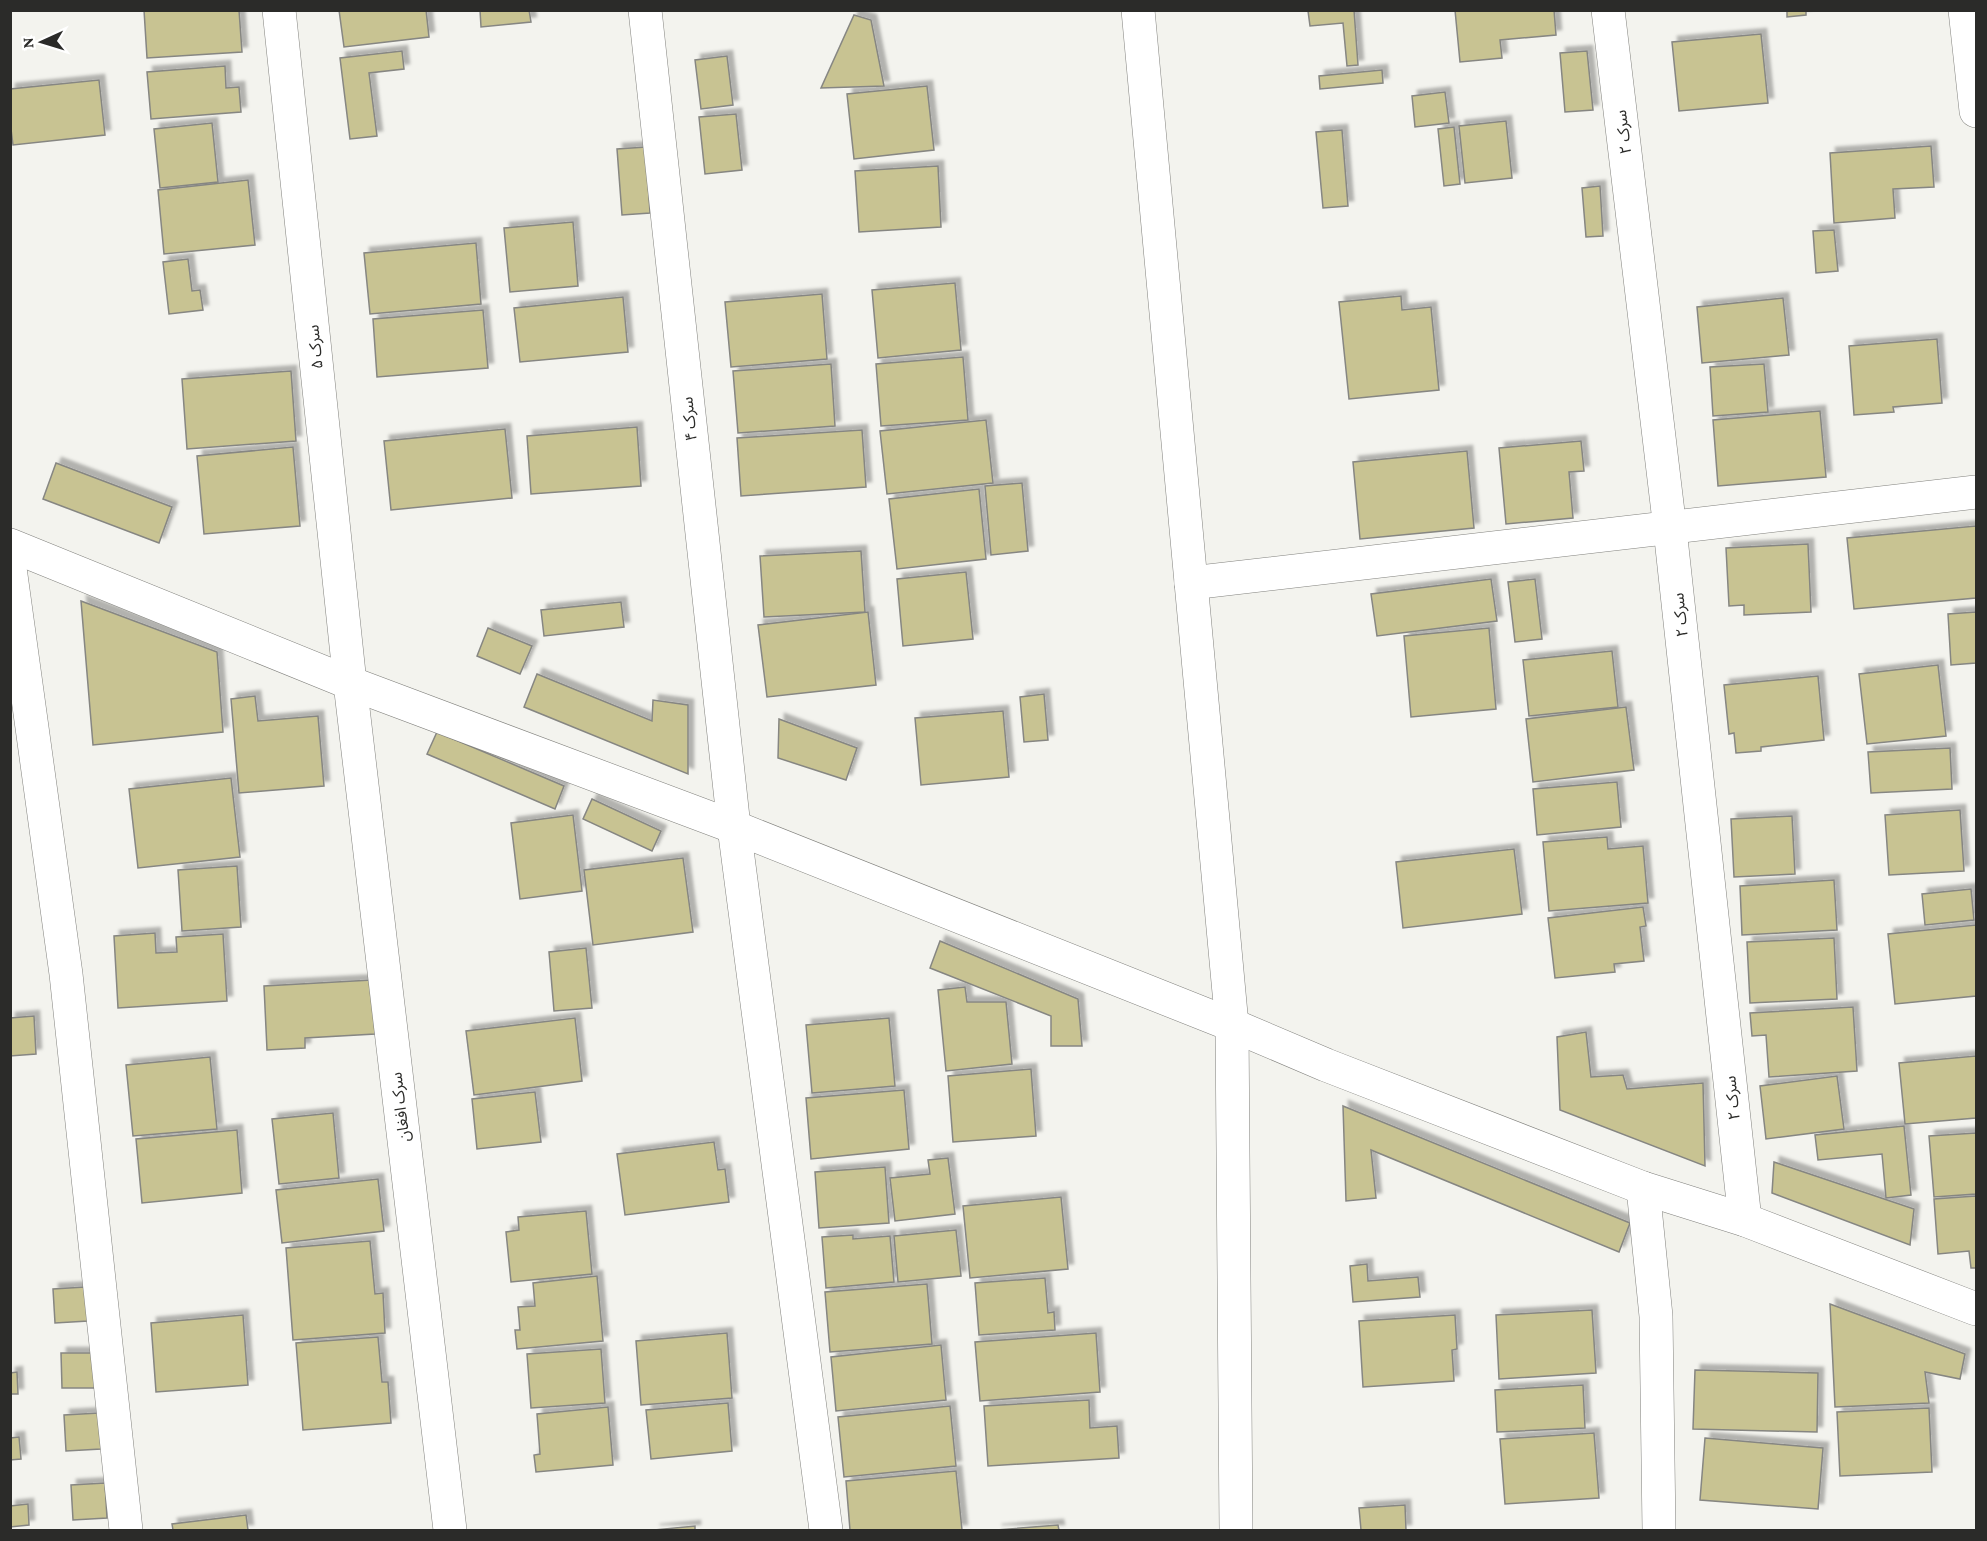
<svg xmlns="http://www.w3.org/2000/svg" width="1987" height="1541" viewBox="0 0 1987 1541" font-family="'Crimson Pro','Noto Sans Arabic',serif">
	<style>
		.building { fill: #c8c392; stroke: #868682; stroke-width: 1.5; filter: url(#shadow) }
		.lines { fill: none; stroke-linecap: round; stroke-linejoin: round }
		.minor-casing { stroke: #82827e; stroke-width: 34 }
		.minor { stroke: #fff; stroke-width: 33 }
		.labels { text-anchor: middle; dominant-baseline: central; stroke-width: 4.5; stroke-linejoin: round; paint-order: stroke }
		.street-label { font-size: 16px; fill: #2b2b29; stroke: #fff }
	</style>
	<defs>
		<filter id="shadow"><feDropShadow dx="5.5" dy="-5.5" stdDeviation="1.5" flood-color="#0004"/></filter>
	</defs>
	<rect width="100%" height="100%" fill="#f3f3ee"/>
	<!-- building -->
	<g class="building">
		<path d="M144,10h95l3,42 -95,6z"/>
		<path d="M339,10h87l3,27 -85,10z"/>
		<path d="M480,10h49l2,12 -50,5z"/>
		<path d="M1354,10l4,55 -11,1 -4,-43 -33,3 -2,-15z"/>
		<path d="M1455,10h99l2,25 -56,5 2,18 -42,4z"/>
		<path d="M1787,10h19v5l-19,2z"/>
		<path d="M854,15l17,5 13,66 -63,2z"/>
		<path d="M1761,34l7,69 -89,8 -7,-69z"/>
		<path d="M402,51l2,18 -35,4 8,63 -27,3 -10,-81z"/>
		<path d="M1587,51l6,59 -28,2 -5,-59z"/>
		<path d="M727,56l6,49 -32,4 -6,-49z"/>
		<path d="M225,66l1,22 13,-1 2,25 -90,7 -4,-47z"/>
		<path d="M1382,70l1,13 -63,6 -1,-13z"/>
		<path d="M99,80l6,55 -92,10 -3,-24v-32z"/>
		<path d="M927,86l7,64 -80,9 -7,-65z"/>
		<path d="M1445,92l4,31 -34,4 -3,-31z"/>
		<path d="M736,114l6,56 -37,4 -6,-57z"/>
		<path d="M1506,121l6,57 -47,5 -6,-57z"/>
		<path d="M212,123l6,59 -58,6 -6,-59z"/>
		<path d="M1454,127l6,57 -16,2 -6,-57z"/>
		<path d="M1342,130l6,76 -25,2 -7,-76z"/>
		<path d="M1931,146l3,41 -41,2 2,29 -61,5 -4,-70z"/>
		<path d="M646,147l4,66 -28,2 -5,-66z"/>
		<path d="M938,166l3,61 -82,5 -4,-61z"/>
		<path d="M248,180l7,65 -91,9 -6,-64z"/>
		<path d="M1600,186l3,50 -17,1 -4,-49z"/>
		<path d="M573,222l5,64 -68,6 -6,-64z"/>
		<path d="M1834,230l4,41 -22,2 -3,-42z"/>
		<path d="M476,243l5,61 -111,10 -6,-61z"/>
		<path d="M188,259l4,32 8,-1 3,20 -34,4 -6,-52z"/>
		<path d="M955,283l6,67 -83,8 -6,-68z"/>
		<path d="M822,294l5,65 -96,8 -6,-65z"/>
		<path d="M1401,296l1,14 29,-3 8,83 -90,9 -10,-97z"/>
		<path d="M623,297l5,55 -108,10 -6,-54z"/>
		<path d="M1783,298l6,57 -87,8 -5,-56z"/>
		<path d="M483,310l5,58 -111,9 -4,-58z"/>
		<path d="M1937,339l5,64 -49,4 1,5 -40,3 -5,-69z"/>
		<path d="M963,357l5,63 -87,6 -5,-62z"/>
		<path d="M831,364l4,62 -97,7 -5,-62z"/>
		<path d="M1764,364l4,48 -55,4 -3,-49z"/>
		<path d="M291,371l5,70 -109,8 -5,-70z"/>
		<path d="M1820,411l6,66 -108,9 -5,-66z"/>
		<path d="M986,420l7,63 -106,11 -7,-63z"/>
		<path d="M637,427l4,59 -110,8 -4,-58z"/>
		<path d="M505,429l7,69 -121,12 -7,-69z"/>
		<path d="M862,430l4,57 -125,9 -4,-58z"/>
		<path d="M1581,441l3,30 -15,1 4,46 -67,6 -7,-76z"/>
		<path d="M293,447l7,79 -96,8 -7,-78z"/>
		<path d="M1467,451l7,77 -114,11 -7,-77z"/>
		<path d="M56,463l116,44 -13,36 -116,-44z"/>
		<path d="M1022,483l6,68 -37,4 -6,-69z"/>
		<path d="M979,489l7,70 -89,10 -8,-70z"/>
		<path d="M1976,526v72l-122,11 -7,-71z"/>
		<path d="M1808,544l3,68 -67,3v-10l-15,1 -3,-58z"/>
		<path d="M861,551l4,61 -101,5 -4,-61z"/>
		<path d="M966,572l7,67 -70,7 -6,-67z"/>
		<path d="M1491,579l6,42 -120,15 -6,-42z"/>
		<path d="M1535,579l7,60 -27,3 -7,-60z"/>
		<path d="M81,601l136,51 6,80 -130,13z"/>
		<path d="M621,602l3,25 -80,9 -3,-26z"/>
		<path d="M868,612l8,73 -109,12 -9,-72z"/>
		<path d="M1976,612v51l-25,2 -3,-51z"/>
		<path d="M488,628l44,18 -12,28 -43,-18z"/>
		<path d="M1489,628l7,81 -85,8 -7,-81z"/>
		<path d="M1612,651l6,56 -89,9 -6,-56z"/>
		<path d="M1938,665l8,71 -79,8 -8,-70z"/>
		<path d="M537,674l115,47 1,-21 35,5v69l-164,-67z"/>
		<path d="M1818,676l6,64 -63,7v4l-25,2 -2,-20 -5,1 -5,-49z"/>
		<path d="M1044,694l4,46 -24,2 -4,-45z"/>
		<path d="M255,696l3,25 60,-5 6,70 -85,7 -8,-94z"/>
		<path d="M1626,707l8,63 -101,12 -7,-63z"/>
		<path d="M1003,711l6,66 -88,8 -6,-67z"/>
		<path d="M779,719l78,29 -11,32 -68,-22z"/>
		<path d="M437,732l127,54 -9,23 -128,-55z"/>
		<path d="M1950,748l2,41 -81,4 -3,-41z"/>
		<path d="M231,778l9,79 -102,11 -9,-79z"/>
		<path d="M1617,782l4,45 -84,8 -4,-46z"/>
		<path d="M592,799l69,32 -9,20 -69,-32z"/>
		<path d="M1960,810l4,61 -75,4 -4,-60z"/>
		<path d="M573,815l9,76 -62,8 -9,-76z"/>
		<path d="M1792,816l3,58 -61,3 -3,-58z"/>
		<path d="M1607,837l1,12 35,-3 5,57 -99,8 -6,-69z"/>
		<path d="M1514,849l8,65 -119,14 -7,-66z"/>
		<path d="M683,858l10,74 -100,13 -9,-75z"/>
		<path d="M237,866l4,61 -59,4 -4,-61z"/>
		<path d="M1834,880l3,50 -95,5 -2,-49z"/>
		<path d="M1971,889l3,31 -49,5 -3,-31z"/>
		<path d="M1643,907l3,19 -6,1 4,34 -30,3 1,8 -60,6 -7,-60z"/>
		<path d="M1976,925v71l-81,8 -7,-70z"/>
		<path d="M155,933l1,20 21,-1 -1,-15 47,-3 4,67 -109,7 -4,-72z"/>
		<path d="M1834,938l3,61 -87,4 -3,-61z"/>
		<path d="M940,941l138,58 4,47h-31v-30l-121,-48z"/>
		<path d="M586,948l6,60 -38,3 -5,-59z"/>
		<path d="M372,980l3,54 -70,4v10l-38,2 -3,-64z"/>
		<path d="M965,987l2,15h39l6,62 -66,7 -8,-81z"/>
		<path d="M1853,1007l4,64 -88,6 -3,-42 -14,1 -2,-23z"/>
		<path d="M34,1016l2,38 -26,2v-38z"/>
		<path d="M575,1018l7,63 -108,14 -8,-64z"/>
		<path d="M889,1018l6,68 -83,7 -6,-68z"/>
		<path d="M1586,1032l5,45 32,-2 4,14 76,-6 2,83 -145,-56 -3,-73z"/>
		<path d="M1976,1056v62l-71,6 -6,-61z"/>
		<path d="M210,1057l7,72 -84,7 -7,-71z"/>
		<path d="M1031,1069l5,67 -83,6 -5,-66z"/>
		<path d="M1837,1076l7,53 -78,10 -6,-53z"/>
		<path d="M904,1090l5,59 -98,10 -5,-61z"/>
		<path d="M535,1092l6,50 -64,7 -5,-50z"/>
		<path d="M1343,1106l287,117 -11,29 -248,-102 5,48 -30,3z"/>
		<path d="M333,1113l6,65 -60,6 -7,-65z"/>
		<path d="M1904,1126l7,69 -25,3 -4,-44 -64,6 -3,-25z"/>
		<path d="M237,1130l5,63 -100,10 -6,-64z"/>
		<path d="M1976,1133v61l-42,3 -5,-61z"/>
		<path d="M714,1142l4,28 7,-1 4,33 -104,13 -8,-61z"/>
		<path d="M948,1158l7,56 -60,7 -5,-43 40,-4 -2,-14z"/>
		<path d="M1774,1162l140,47 -4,36 -138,-52z"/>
		<path d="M885,1167l4,56 -70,5 -4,-56z"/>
		<path d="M378,1179l6,52 -102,12 -6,-53z"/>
		<path d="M1976,1196v72h-5l-2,-17 -31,3 -4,-55z"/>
		<path d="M1061,1197l7,72 -98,9 -7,-72z"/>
		<path d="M586,1211l6,63 -81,8 -5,-50 13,-2 -1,-13z"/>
		<path d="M956,1230l5,46 -63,6 -4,-46z"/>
		<path d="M853,1235v4l37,-3 4,46 -68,6 -4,-51z"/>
		<path d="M370,1241l5,53 8,-1 2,40 -92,7 -7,-92z"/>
		<path d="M1367,1264l1,17 50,-4 2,20 -67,5 -3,-36z"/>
		<path d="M597,1276l6,65 -86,8 -2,-19h5l-2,-23 17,-1 -2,-23z"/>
		<path d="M1045,1278l3,35 6,-1 1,18 -76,5 -4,-52z"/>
		<path d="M927,1284l5,60 -102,8 -5,-60z"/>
		<path d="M85,1287l3,34 -33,2 -2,-34z"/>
		<path d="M1830,1304l135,50 -5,25 -35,-7 4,31 -94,4z"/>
		<path d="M1592,1310l4,63 -97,6 -3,-64z"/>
		<path d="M243,1315l5,70 -92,7 -5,-69z"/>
		<path d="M1455,1315l2,34 -5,1 2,31 -91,6 -4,-66z"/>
		<path d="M727,1333l5,65 -91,7 -5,-64z"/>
		<path d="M1096,1333l4,59 -120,9 -5,-59z"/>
		<path d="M378,1337l4,45h6l3,41 -88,7 -7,-87z"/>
		<path d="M941,1345l5,55 -110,11 -5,-54z"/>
		<path d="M601,1349l4,54 -74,5 -4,-54z"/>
		<path d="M61,1353h33l1,35h-33z"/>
		<path d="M1695,1370l123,3 -1,59 -124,-3z"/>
		<path d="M17,1372l1,22h-8v-21z"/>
		<path d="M1583,1385l2,43 -88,4 -2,-42z"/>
		<path d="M1089,1400l1,28 27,-2 2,32 -131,8 -4,-60z"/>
		<path d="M728,1403l4,48 -81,8 -5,-49z"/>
		<path d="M950,1406l6,60 -112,11 -6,-60z"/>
		<path d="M608,1407l5,58 -77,7 -2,-17 6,-1 -3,-40z"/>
		<path d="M1929,1408l3,64 -92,4 -3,-64z"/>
		<path d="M99,1413l2,36 -35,2 -2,-36z"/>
		<path d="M1594,1433l5,65 -94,6 -5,-65z"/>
		<path d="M19,1437l2,22 -11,1v-22z"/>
		<path d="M1705,1438l118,10 -5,61 -118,-9z"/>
		<path d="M956,1471l6,59h-112l-4,-49z"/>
		<path d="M105,1483l2,35 -34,2 -2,-35z"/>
		<path d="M28,1504l1,21 -19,2v-21z"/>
		<path d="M1405,1505l1,25h-45l-2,-22z"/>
		<path d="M246,1515l2,15h-75l-1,-6z"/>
		<path d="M1058,1525l1,5h-63z"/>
		<path d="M695,1526v4h-41z"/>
	</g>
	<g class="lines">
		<defs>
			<g id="minor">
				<path d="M279,10l71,673 100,847"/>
				<path d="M645,10l89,817 92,703"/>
				<path d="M1138,10l94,1015 4,505"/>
				<path d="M1608,10l62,519 75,691"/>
				<path d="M1965,10l11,101"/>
				<path d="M10,545l340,138 384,144 498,198 94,40 317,123 102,32 231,89"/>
				<path d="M10,568l56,406 60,556"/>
				<path d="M1191,583l785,-91"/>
				<path d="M1643,1188l13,128 3,214"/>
			</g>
		</defs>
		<!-- minor casing -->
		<use href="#minor" class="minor-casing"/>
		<!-- minor -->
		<use href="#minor" class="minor"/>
	</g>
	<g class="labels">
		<!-- street labels -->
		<g class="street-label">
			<text transform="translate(1623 132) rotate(-97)">سرک ۲</text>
			<text transform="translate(315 347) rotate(-96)">سرک ۵</text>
			<text transform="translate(689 419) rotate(-96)">سرک ۴</text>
			<text transform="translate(1680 615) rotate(-96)">سرک ۲</text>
			<text transform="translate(1732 1098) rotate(-96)">سرک ۲</text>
			<text transform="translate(400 1107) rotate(-97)">سرک افغان</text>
		</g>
	</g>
	<!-- border -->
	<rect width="1987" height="1541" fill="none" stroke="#2b2b29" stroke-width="24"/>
	<!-- north arrow -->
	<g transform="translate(42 42) rotate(266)" stroke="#ffffff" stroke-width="4.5" paint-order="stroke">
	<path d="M0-4.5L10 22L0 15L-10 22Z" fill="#2b2b29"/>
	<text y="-9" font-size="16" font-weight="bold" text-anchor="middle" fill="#2b2b29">N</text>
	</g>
</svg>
